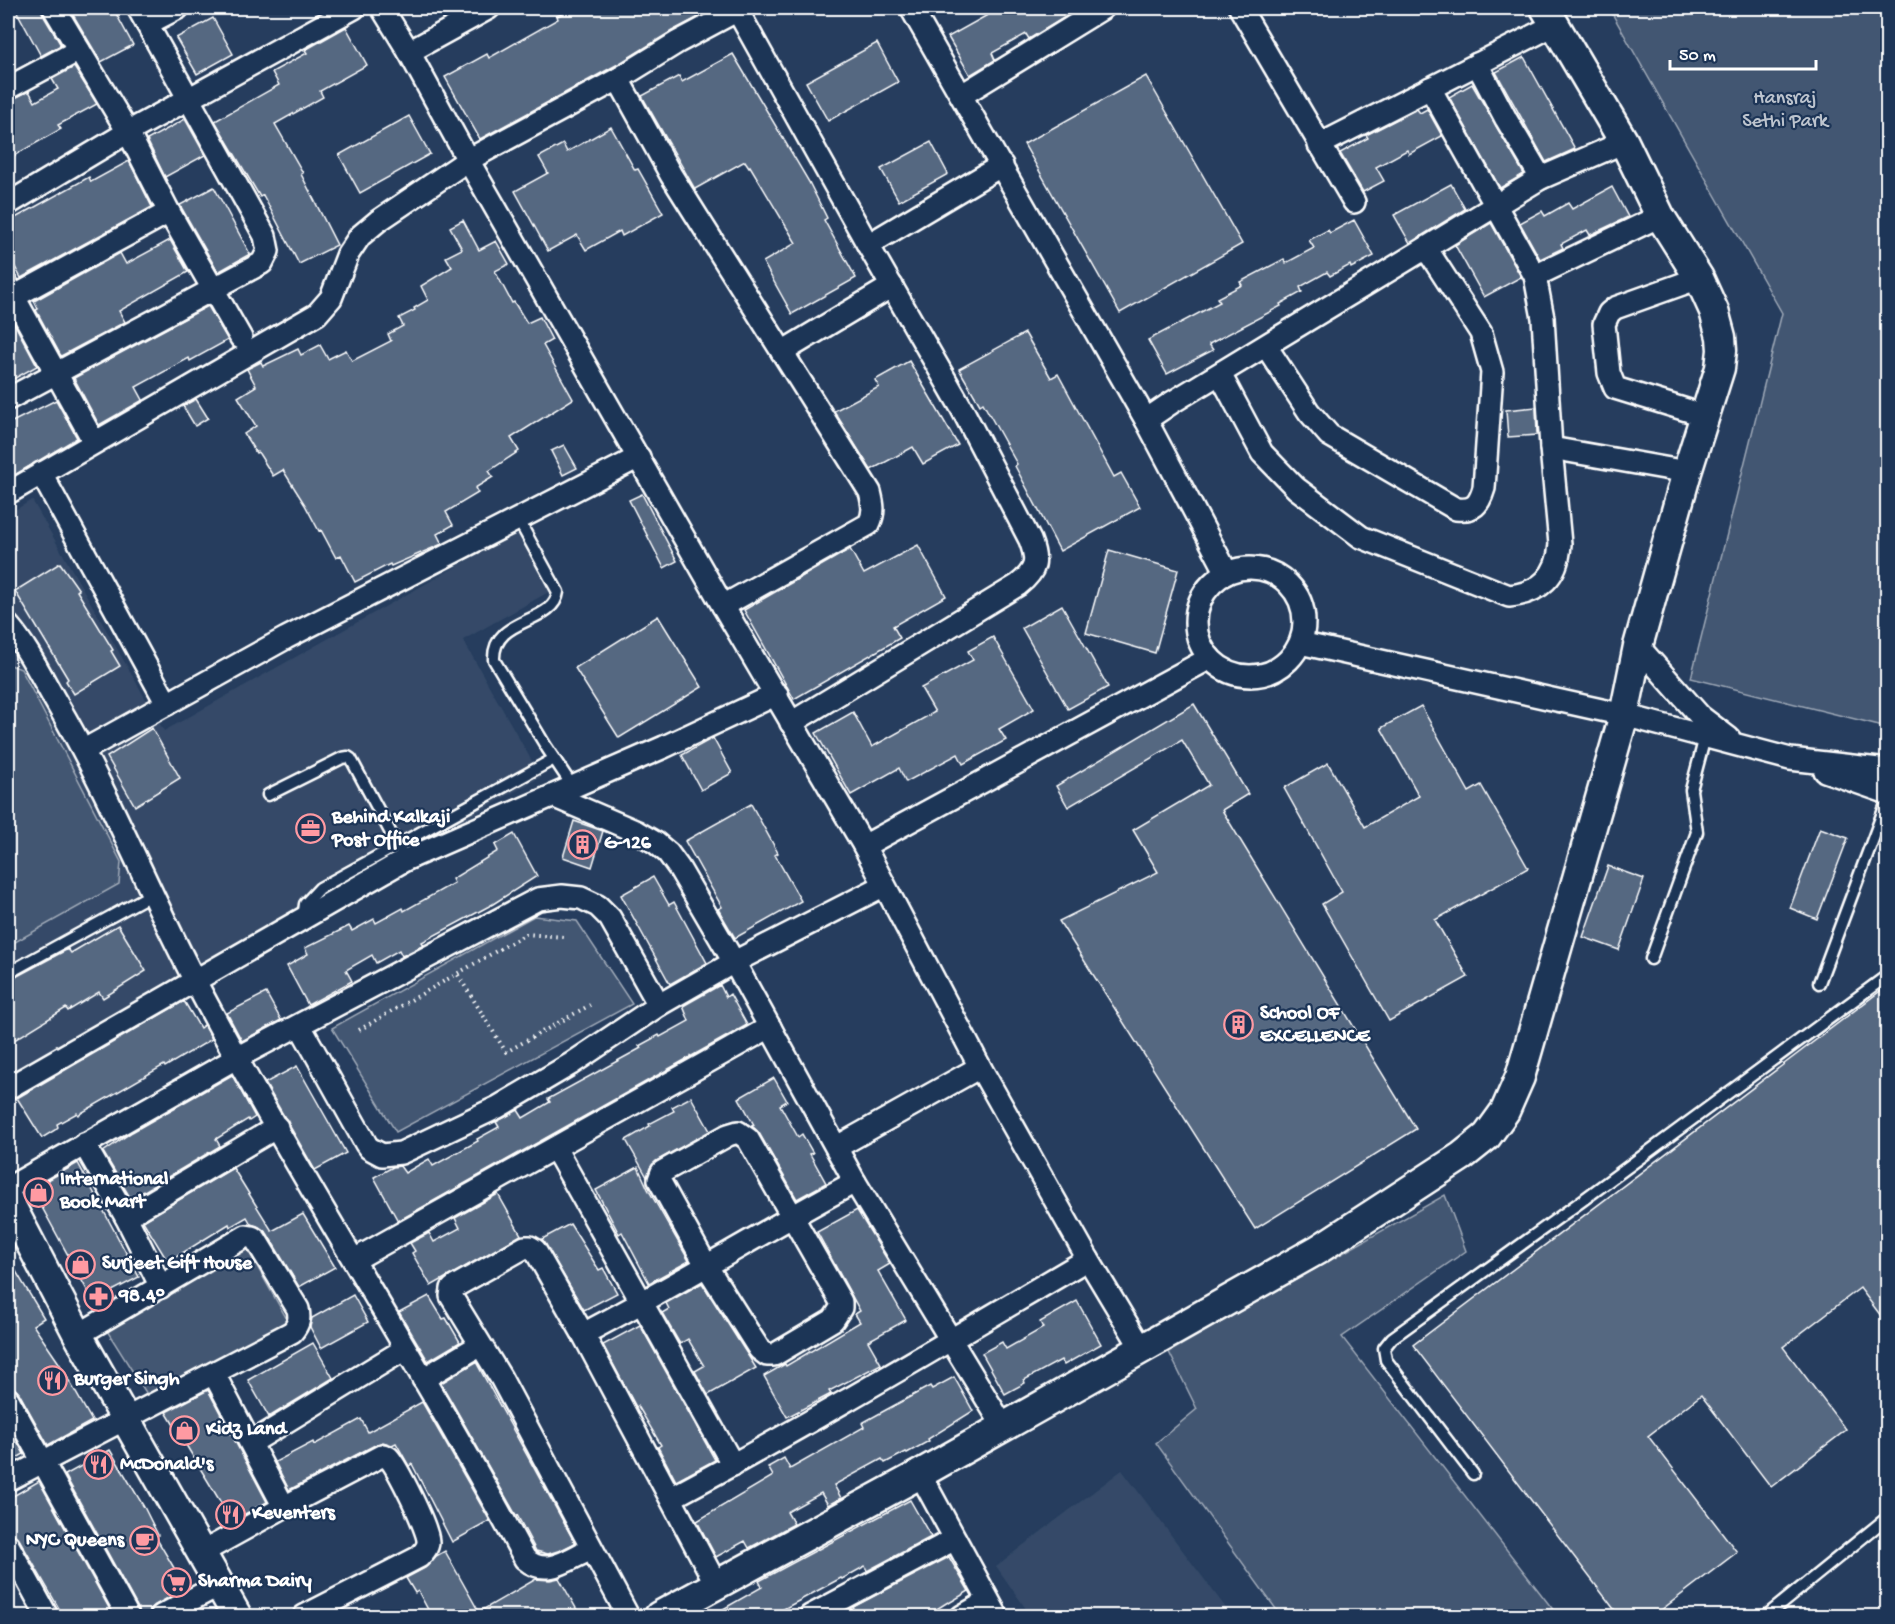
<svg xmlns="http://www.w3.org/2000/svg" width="1895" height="1624" viewBox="0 0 1895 1624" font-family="'Gochi Hand',sans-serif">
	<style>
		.built { fill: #344a68 }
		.green { fill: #425672; stroke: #a0aab8; stroke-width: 1.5 }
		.building { fill: #556781; stroke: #fff; stroke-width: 1.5 }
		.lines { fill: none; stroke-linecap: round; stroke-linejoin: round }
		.lane-casing { stroke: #fff; stroke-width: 15 }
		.street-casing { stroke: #fff; stroke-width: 26 }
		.secondary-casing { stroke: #fff; stroke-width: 33 }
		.path { stroke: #fff; stroke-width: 4; stroke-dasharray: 1.5 4.5; stroke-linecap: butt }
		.lane { stroke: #1d3557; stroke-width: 10 }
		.street { stroke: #1d3557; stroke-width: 21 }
		.secondary { stroke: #1d3557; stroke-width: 28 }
		.labels { text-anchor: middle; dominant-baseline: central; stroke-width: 4.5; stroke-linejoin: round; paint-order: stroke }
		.park-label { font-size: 20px; fill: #bdc4ce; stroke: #1d3557 }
		.poi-label { font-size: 20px; font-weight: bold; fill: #fff; stroke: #1d3557; text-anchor: start }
	</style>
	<rect width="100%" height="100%" fill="#263d5e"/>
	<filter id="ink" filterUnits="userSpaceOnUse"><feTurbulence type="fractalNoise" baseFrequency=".0167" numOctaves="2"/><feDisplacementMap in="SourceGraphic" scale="12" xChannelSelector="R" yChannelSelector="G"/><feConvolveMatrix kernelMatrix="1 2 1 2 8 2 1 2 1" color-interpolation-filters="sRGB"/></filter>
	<g filter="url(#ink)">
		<!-- built -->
		<g class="built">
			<path d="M32,500l132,231 363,-204 34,58 -98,55 78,137 -533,300v-563z"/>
			<path d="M1122,1470l110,146h-201l-35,-50z"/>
		</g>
		<!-- green -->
		<g class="green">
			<path d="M1609,8h278v719l-196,-49 91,-365z"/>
			<path d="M8,664l13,5 100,193 -2,22 -111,62z"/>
			<path d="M534,916l43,5 55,83 -236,128 -64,-104z"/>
			<path d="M1445,1195l21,56 -124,86 216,279h-277l-125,-173 41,-34 -28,-57z"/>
			<path d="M245,1245l44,78 -139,76 -46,-73z"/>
		</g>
		<!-- building -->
		<g class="building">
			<path d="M15,8h26l2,7 18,30 -20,11z"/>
			<path d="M69,8h44l20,37 -32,17z"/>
			<path d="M573,8h143l-44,23 -52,32 -140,76 -35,-62 42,-23 2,4 69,-39 -1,-3z"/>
			<path d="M1000,8h80l-51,31 -3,-5 -34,19 3,7 -25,15 -22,-38z"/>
			<path d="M213,18l20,36 -36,20 -21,-36z"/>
			<path d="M346,27l21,38 -47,26 3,6 -48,27 28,49 -2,1 36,71 -38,19 -36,-69 -3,2 -45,-76 64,-36 -7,-13 35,-19 -2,-3z"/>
			<path d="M877,43l21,39 -70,39 -22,-39z"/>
			<path d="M733,54l76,128 18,36 -3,2 32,58 -64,36 -29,-52 33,-19 -46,-77 -1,1 -4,-6 -50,28 -53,-93 37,-20 3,6z"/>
			<path d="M1524,57l51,92 -29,13 -50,-90z"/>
			<path d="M74,67l23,37 -39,21 3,4 -53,30v-58l21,-10 6,11 23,-13 -6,-10z"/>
			<path d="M1146,76l96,168 -122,69 -96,-169z"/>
			<path d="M1472,84l52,90 -24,14 -51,-91z"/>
			<path d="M1417,109l3,4 7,-4 15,27 -33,18 -2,-4 -31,17 8,14 -21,11 -23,-39 28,-15 -2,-3z"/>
			<path d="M409,116l21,38 -70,39 -21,-38z"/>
			<path d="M185,119l20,36 -40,22 -18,-37z"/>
			<path d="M611,127l24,43 3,-1 25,44 -41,23 -2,-5 -34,19 -9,-15 -29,16 -33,-60 33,-18 -9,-16 24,-13 4,8z"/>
			<path d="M931,142l17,32 -49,27 -18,-32z"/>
			<path d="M129,161l23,46 -131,71 -13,-24v-32l81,-45 2,5z"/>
			<path d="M1451,184l14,25 -55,34 -16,-28z"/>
			<path d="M214,187l36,67 -32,18 -38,-67z"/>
			<path d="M1612,187l16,30 -38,18 -3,-5 -26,14 2,4 -23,11 -20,-36 22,-12 3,5 23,-13 4,6z"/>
			<path d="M463,220l16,30 17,-9 13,23 -14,7 17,32 2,-1 13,21 13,-6 12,23 -9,5 30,54 -62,39 8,13 -30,20 4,6 -18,11 3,5 -32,19 7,13 -16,9 5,10 -51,22 -1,-2 -35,18 -14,-27 -5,3 -15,-28 -2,1 -14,-26 -22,-35 -10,6 -15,-24 -2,1 -12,-19 12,-8 -18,-29 18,-11 -9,-17 14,-7 2,4 35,-17 3,6 19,-10 8,14 18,-9 6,11 39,-20 -3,-7 15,-8 -4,-8 16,-8 -1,-2 14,-8 -7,-14 31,-19 -6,-10 16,-8 -12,-22z"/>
			<path d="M1354,220l20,36 -23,12 -1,-3 -20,11 -3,-4 -27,15 2,5 -22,12 1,2 -72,38 4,6 -46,24 -19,-34 72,-38 -3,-4 25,-13 -2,-3 44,-23 2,4 28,-15 -5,-8 19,-10 2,3z"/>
			<path d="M1491,223l30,54 -37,20 -29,-52z"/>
			<path d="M170,240l18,32 -69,39 6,11 -64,34 -25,-46 2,-1 -4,-8 86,-48 6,11z"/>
			<path d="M208,306l20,34 -38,21 -1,-3 -53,29 7,13 -44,25 -25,-47z"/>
			<path d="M14,323l23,43 -29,16v-55z"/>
			<path d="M1025,333l26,45 7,-4 56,103 7,-4 19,34 -80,44 -45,-85 2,-2 -34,-61 -3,2 -21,-36z"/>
			<path d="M909,361l49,84 -35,19 -10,-17 -42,23 -37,-59 45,-24 -4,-7z"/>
			<path d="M196,399l12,19 -13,8 -12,-20z"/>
			<path d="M56,400l21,38 -69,41v-55z"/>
			<path d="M1536,407l1,28 -29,2 -2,-27z"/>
			<path d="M564,445l13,23 -14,7 -12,-24z"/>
			<path d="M642,494l35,67 -13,7 -35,-68z"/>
			<path d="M918,545l28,51 -53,30 7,12 -106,61 -50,-89 106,-61 14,25z"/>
			<path d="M1109,550l69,20 -23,83 -69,-20z"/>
			<path d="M60,563l19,27 -2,1 36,59 -2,1 9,15 -46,28 -8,-13 2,-2 -53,-88z"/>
			<path d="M1062,605l46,82 -40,22 -46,-81z"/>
			<path d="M658,616l44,71 -83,51 -44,-70z"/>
			<path d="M993,637l41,72 -35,20 7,11 -43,24 -5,-10 -52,28 -7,-14 -48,27 -35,-62 37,-21 19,35 63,-35 -14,-24 52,-28 -5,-9z"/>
			<path d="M1194,704l54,90 -26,16 194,319 -161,100 -196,-308 99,-49 -25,-42 76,-45 -27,-45 -114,67 -12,-21z"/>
			<path d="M1421,706l48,86 12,-7 47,83 -93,52 33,57 -79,44 -67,-117 20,-12 -58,-104 44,-25 37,64 54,-31 -38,-68z"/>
			<path d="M152,728l28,50 -45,28 -28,-49z"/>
			<path d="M713,738l19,35 -31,17 -19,-35z"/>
			<path d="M751,804l27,49 -3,2 26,46 -66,37 -17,-29 4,-2 -37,-66z"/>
			<path d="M574,821l29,10 -11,36 -29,-10z"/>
			<path d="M1820,828l28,10 -31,81 -27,-11z"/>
			<path d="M514,834l23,42 -44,28 -71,38 2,3 -22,11 -3,-6 -23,13 -4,-8 -26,15 6,11 -44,24 -21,-39 21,-12 -3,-6 44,-22 3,5 22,-12 2,4 27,-15 1,3 50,-28 -2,-4 46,-28 -3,-6z"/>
			<path d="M1608,866l36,13 -25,71 -36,-13z"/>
			<path d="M653,877l16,28 5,-3 33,61 -37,21 -49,-89z"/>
			<path d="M118,925l28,46 -43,27 -4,-6 -31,19 -2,-3 -58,36v-63l60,-32 3,4z"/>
			<path d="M720,985l6,12 4,-3 17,31 -349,196 -24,-44 19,-10 7,-1 5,7 24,-14 4,7 45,-25 -1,-2 22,-12 -3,-5 22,-12 5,8 27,-16 -2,-3 93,-51 -2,-2 20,-11 1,2 29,-16 -6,-15z"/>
			<path d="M1887,986v338l-27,-36 -77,59 63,83 -75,57 -70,-92 -53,41 89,116 -85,65h-32l-207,-272z"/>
			<path d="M266,993l15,27 -39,21 -15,-28z"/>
			<path d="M184,1001l16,27 4,-3 8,14 -47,28 -1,-2 -86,50 -1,-2 -20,11 1,3 -3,3 -13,8 -25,-40z"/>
			<path d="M297,1066l49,87 -31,17 -50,-87z"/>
			<path d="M232,1075l23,42 -6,4 -1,-2 -32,20 4,7 -89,53 -28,-47 29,-20z"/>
			<path d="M774,1078l13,23 -7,4 18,32 4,-3 11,19 -3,1 16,29 -29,16 -38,-66 -7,-7 2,-1 -15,-27z"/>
			<path d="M691,1097l19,34 -54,30 -6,7 -3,9 -21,-37 24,-14 -1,-2 25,-13 -2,-4z"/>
			<path d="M78,1163l61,114 -46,24 -61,-112z"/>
			<path d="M638,1167l10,22 41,72 -40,22 -27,-51 -3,2 -23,-44z"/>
			<path d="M233,1168l39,63 31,-17 32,53 -36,20 -32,-54 -8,-6 -8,-3 -4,-7 -17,10 -1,-3 -61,38 -25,-41z"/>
			<path d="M498,1194l23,41 -90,51 -19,-33 3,-2 -5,-8 19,-10 5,9 26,-14 -5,-10z"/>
			<path d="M857,1210l33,54 -12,7 28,49 -38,21 13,23 -52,27 2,3 -44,23 -23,-41 21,-12 1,2 74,-44 -5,-8 5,-3 -43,-79z"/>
			<path d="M570,1224l29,46 4,-2 14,25 -33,17 -42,-71z"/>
			<path d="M8,1258l36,60 -11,7 26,38 33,58 -44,24 -29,-52 -5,-5 -6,-2z"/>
			<path d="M702,1283l54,85 -48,27 -13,-24 9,-5 -16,-27 -8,5 -18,-31 7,-4 -3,-6z"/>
			<path d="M353,1295l15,27 -47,26 -11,-21 2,-9z"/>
			<path d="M429,1296l14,23 3,-1 14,24 -32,19 -29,-49z"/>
			<path d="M1077,1301l24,43 -37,21 -3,-5 -37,20 1,3 -20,11 -23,-41 20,-11 4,7 37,-21 -3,-6z"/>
			<path d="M640,1325l75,135 -39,21 -18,-34 3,-2 -23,-39 -2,1 -33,-62z"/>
			<path d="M313,1343l20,35 -64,39 -21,-37z"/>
			<path d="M476,1362l99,181 -14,7 -13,4 -12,-3 -19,-36h-1l-75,-132z"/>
			<path d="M954,1377l19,34 -45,28 1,2 -22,12 -1,-1 -21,11 -3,-4 -48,26 7,13 -13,7 -7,-12 -34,19 7,12 -45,24 -4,-7 -29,16 -19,-36 76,-45 -5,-9 16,-9 6,11 74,-42 -2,-4 22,-12 46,-25 2,3z"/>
			<path d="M208,1390l59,112 -35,19 -66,-109z"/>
			<path d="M422,1402l68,119 -38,21 -40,-78 -3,2 -13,-23 -4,2 -9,-3 -6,2 -88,46 -14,-28 38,-20 1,3 47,-26 7,13z"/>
			<path d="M8,1424l16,30 -16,9z"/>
			<path d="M110,1450l34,57 14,28 -3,1 31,52 -31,17 -5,5 -2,7h-7l-2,-7 -74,-135z"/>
			<path d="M39,1481l75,136h-50l-45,-78 -11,-9v-31z"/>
			<path d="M910,1500l21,37 -64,34 -2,-5 -23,13 -1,-1 -72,39h-60l53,-30 -3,-6z"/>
			<path d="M445,1551l34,61 57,-33 14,1 9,-2 22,39h-149l-14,-26 -3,2 -9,-15 19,-10 11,-12z"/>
			<path d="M949,1557l20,34 -20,12 -1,-1 -24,15h-65l-6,-10z"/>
		</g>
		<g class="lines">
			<defs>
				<g id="lane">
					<path d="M518,519l40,73c-4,33 -66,24 -64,68l53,88 26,39"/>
					<path d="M268,795l74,-37 6,-1 3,2 50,93"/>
					<path d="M303,919l2,-15 15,-16 234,-129"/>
					<path d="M1651,959l46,-127 -6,-42 14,-53"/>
					<path d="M8,973l144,-79"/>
					<path d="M1819,983l69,-184"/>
					<path d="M1473,1474l-87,-114 -2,-12 8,-10 191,-138 305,-225"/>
					<path d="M1766,1616l122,-99"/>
				</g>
				<g id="street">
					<path d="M54,8l74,124 41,80 72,126"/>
					<path d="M382,8l27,44 59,108 255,446 141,240 116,221 108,192 54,90"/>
					<path d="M736,8l132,237 93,162 69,133c8,21 7,30 -12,45l-227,138"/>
					<path d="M911,8l235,412 81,153"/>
					<path d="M1240,8l114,194"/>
					<path d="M147,24l31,-16"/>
					<path d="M409,52l80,-44"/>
					<path d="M1477,64l29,55 35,59"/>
					<path d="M618,79l53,96 199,317c3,12 5,20 -1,32l-146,82"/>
					<path d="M8,88l71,-38"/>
					<path d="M962,95l141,-87"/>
					<path d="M1319,145l237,-121"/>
					<path d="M8,204l120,-72 226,-124"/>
					<path d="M868,245l134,-80"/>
					<path d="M1535,276l125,-60"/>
					<path d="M1699,278l-84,30 -6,5 -5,11 5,49 6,15 91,28"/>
					<path d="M8,286l86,156"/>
					<path d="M8,300l161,-88"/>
					<path d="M1266,346l43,66 20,23 127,74c18,2 23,-4 28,-21l8,-116 -11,-39 -55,-85"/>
					<path d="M782,352l110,-66"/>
					<path d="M1220,374l42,79 34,35 65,49 148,59c31,-3 49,-20 51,-52l-9,-96 -8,-130 -8,-42 -105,-188"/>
					<path d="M8,399l254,-136 6,-12 -3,-15 -127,-228"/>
					<path d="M1146,420l25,-17 370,-225 83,-36"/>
					<path d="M1551,448l136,24"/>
					<path d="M41,473l126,231"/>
					<path d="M8,493l309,-179 14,-16 17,-44 12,-18 18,-15 90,-61 150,-81 60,-37 60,-32"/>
					<circle cx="1250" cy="622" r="54"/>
					<path d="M8,625c20,23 33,51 48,77 53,90 91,187 139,279 103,196 225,382 330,578 22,19 43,0 66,-10"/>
					<path d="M1300,643l324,72 166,44 98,11"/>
					<path d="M1638,646l62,70 29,22"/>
					<path d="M84,750l202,-112 353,-181"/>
					<path d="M1825,771l63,22"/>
					<path d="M553,796l84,36 19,11 12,10 11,15 55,94 121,220 148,244"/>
					<path d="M864,846l346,-188"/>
					<path d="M300,1026l66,118 3,4 13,7 19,-2 97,-46 73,-43 88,-59 75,-43 149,-76"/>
					<path d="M8,1088l397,-228 259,-113 113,-53"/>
					<path d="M738,1132l10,7 93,163v6l-8,12 -59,35h-7l-8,-6 -52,-82 -48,-87 3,-8 66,-37z"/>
					<path d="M84,1144l42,73 35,70"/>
					<path d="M837,1147l143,-80"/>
					<path d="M555,1148l178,317"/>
					<path d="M8,1188l230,-131 300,-158 24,-3 19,2 17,8 12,12 49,87"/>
					<path d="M126,1217l151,-90"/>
					<path d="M354,1260l416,-233"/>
					<path d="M583,1334c93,-48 180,-103 272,-152"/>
					<path d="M214,1374l70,133"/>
					<path d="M423,1379l57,-34"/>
					<path d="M8,1399l120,217"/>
					<path d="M251,1443l154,-94"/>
					<path d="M920,1474l77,142"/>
					<path d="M8,1480l284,-148c7,-8 8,-13 6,-23l-42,-69 -4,-3 -6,-1 -168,99"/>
					<path d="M671,1498c141,-75 279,-158 417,-239"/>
					<path d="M8,1545l39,71"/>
					<path d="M201,1553l83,-46 99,-52 5,2c9,9 41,73 40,85 0,6 -5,11 -9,15l-115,59"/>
					<path d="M161,1616l58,-31"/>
					<path d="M628,1616l-127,-238 -50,-82 1,-7 4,-3 69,-39h5l5,3 48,84 133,250"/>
					<path d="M810,1616l145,-77"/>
					<path d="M962,1616l26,-15"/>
				</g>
				<g id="secondary">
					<path d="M8,1200l70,135 159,281"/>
					<path d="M659,1616l261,-142 399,-225 143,-93 25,-20 18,-25 15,-34 104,-362 14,-69 49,-174 33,-104 2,-18 -1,-13 -7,-26 -15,-33 -39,-62 -36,-74 -79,-134"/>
				</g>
			</defs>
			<!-- lane casing -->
			<use href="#lane" class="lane-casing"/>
			<!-- street casing -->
			<use href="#street" class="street-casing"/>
			<!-- secondary casing -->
			<use href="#secondary" class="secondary-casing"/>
			<!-- path -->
			<g class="path">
				<path d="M458,975l48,77 84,-47"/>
				<path d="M359,1030l167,-96 38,3"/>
			</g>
			<!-- lane -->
			<use href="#lane" class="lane"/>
			<!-- street -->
			<use href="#street" class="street"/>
			<!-- secondary -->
			<use href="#secondary" class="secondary"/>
		</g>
	</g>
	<!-- icons -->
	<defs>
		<symbol id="office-ring" viewBox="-11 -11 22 22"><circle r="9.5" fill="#1d3557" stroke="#ff9aa2" stroke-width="1.5"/><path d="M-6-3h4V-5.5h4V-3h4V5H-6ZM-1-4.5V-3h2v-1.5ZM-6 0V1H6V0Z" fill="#ff9aa2"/></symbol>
		<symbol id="building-ring" viewBox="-11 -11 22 22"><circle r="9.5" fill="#1d3557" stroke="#ff9aa2" stroke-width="1.5"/><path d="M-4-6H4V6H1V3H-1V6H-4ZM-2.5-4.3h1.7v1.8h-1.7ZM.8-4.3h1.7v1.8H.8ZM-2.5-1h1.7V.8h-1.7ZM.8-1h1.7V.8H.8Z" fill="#ff9aa2"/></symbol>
		<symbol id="shop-ring" viewBox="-11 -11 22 22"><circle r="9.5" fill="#1d3557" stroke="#ff9aa2" stroke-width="1.5"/><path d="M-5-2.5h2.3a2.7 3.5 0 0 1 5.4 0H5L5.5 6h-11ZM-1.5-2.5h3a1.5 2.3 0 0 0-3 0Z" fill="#ff9aa2"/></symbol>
		<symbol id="pharmacy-ring" viewBox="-11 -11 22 22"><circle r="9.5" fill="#1d3557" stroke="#ff9aa2" stroke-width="1.5"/><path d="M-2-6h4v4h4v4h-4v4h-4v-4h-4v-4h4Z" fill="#ff9aa2"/></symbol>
		<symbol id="restaurant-ring" viewBox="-11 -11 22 22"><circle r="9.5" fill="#1d3557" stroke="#ff9aa2" stroke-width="1.5"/><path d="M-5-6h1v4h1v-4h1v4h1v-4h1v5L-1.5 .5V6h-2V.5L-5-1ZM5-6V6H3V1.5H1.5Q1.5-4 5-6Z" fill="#ff9aa2"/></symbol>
		<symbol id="cafe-ring" viewBox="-11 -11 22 22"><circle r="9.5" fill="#1d3557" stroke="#ff9aa2" stroke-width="1.5"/><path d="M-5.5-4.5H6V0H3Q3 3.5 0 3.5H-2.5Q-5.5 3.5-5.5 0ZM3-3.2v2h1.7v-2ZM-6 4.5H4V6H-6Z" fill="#ff9aa2"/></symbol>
		<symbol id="supermarket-ring" viewBox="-11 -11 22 22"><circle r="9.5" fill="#1d3557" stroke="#ff9aa2" stroke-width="1.5"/><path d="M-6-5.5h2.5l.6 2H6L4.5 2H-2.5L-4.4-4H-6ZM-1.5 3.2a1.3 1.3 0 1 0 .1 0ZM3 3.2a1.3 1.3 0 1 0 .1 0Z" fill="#ff9aa2"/></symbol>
	</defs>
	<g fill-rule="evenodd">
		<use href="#office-ring" x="294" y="812" width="33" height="33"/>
		<use href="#building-ring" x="566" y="828" width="33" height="33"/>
		<use href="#building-ring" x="1222" y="1008" width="33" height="33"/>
		<use href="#shop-ring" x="22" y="1176" width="33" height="33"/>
		<use href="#shop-ring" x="64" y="1248" width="33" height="33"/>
		<use href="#pharmacy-ring" x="82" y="1280" width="33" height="33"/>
		<use href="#restaurant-ring" x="36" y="1364" width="33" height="33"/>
		<use href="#shop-ring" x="168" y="1414" width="33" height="33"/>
		<use href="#restaurant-ring" x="82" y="1448" width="33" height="33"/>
		<use href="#restaurant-ring" x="214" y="1498" width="33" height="33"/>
		<use href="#cafe-ring" x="128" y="1524" width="33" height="33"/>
		<use href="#supermarket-ring" x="160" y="1566" width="33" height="33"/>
	</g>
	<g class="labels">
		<!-- park labels -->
		<g class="park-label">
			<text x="1785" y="99">Hansraj<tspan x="1785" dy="23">Sethi Park</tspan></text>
		</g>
		<!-- poi labels -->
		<g class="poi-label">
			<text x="332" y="818">Behind Kalkaji<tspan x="332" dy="23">Post Office</tspan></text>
			<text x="604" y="844">G-126</text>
			<text x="1260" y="1014">School OF<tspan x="1260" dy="23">EXCELLENCE</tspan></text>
			<text x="60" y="1180">International<tspan x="60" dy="23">Book Mart</tspan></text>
			<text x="102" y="1264">Surjeet Gift House</text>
			<text x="119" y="1297">98.4°</text>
			<text x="74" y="1380">Burger Singh</text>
			<text x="206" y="1430">Kidz Land</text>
			<text x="120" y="1465">McDonald's</text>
			<text x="252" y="1514">Keventers</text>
			<text x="124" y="1541" text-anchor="end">NYC Queens</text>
			<text x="198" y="1582">Sharma Dairy</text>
		</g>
	</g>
	<!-- margin -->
	<rect width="1895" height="1624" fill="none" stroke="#1d3557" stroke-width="30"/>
	<rect x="15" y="15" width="1865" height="1594" fill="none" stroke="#fff" stroke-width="2" filter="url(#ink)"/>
	<!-- scale -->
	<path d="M1670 60v9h146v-9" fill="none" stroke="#ffffff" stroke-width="3"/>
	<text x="1679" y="60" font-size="18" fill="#ffffff" stroke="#1d3557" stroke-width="4.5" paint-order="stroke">50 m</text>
</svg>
